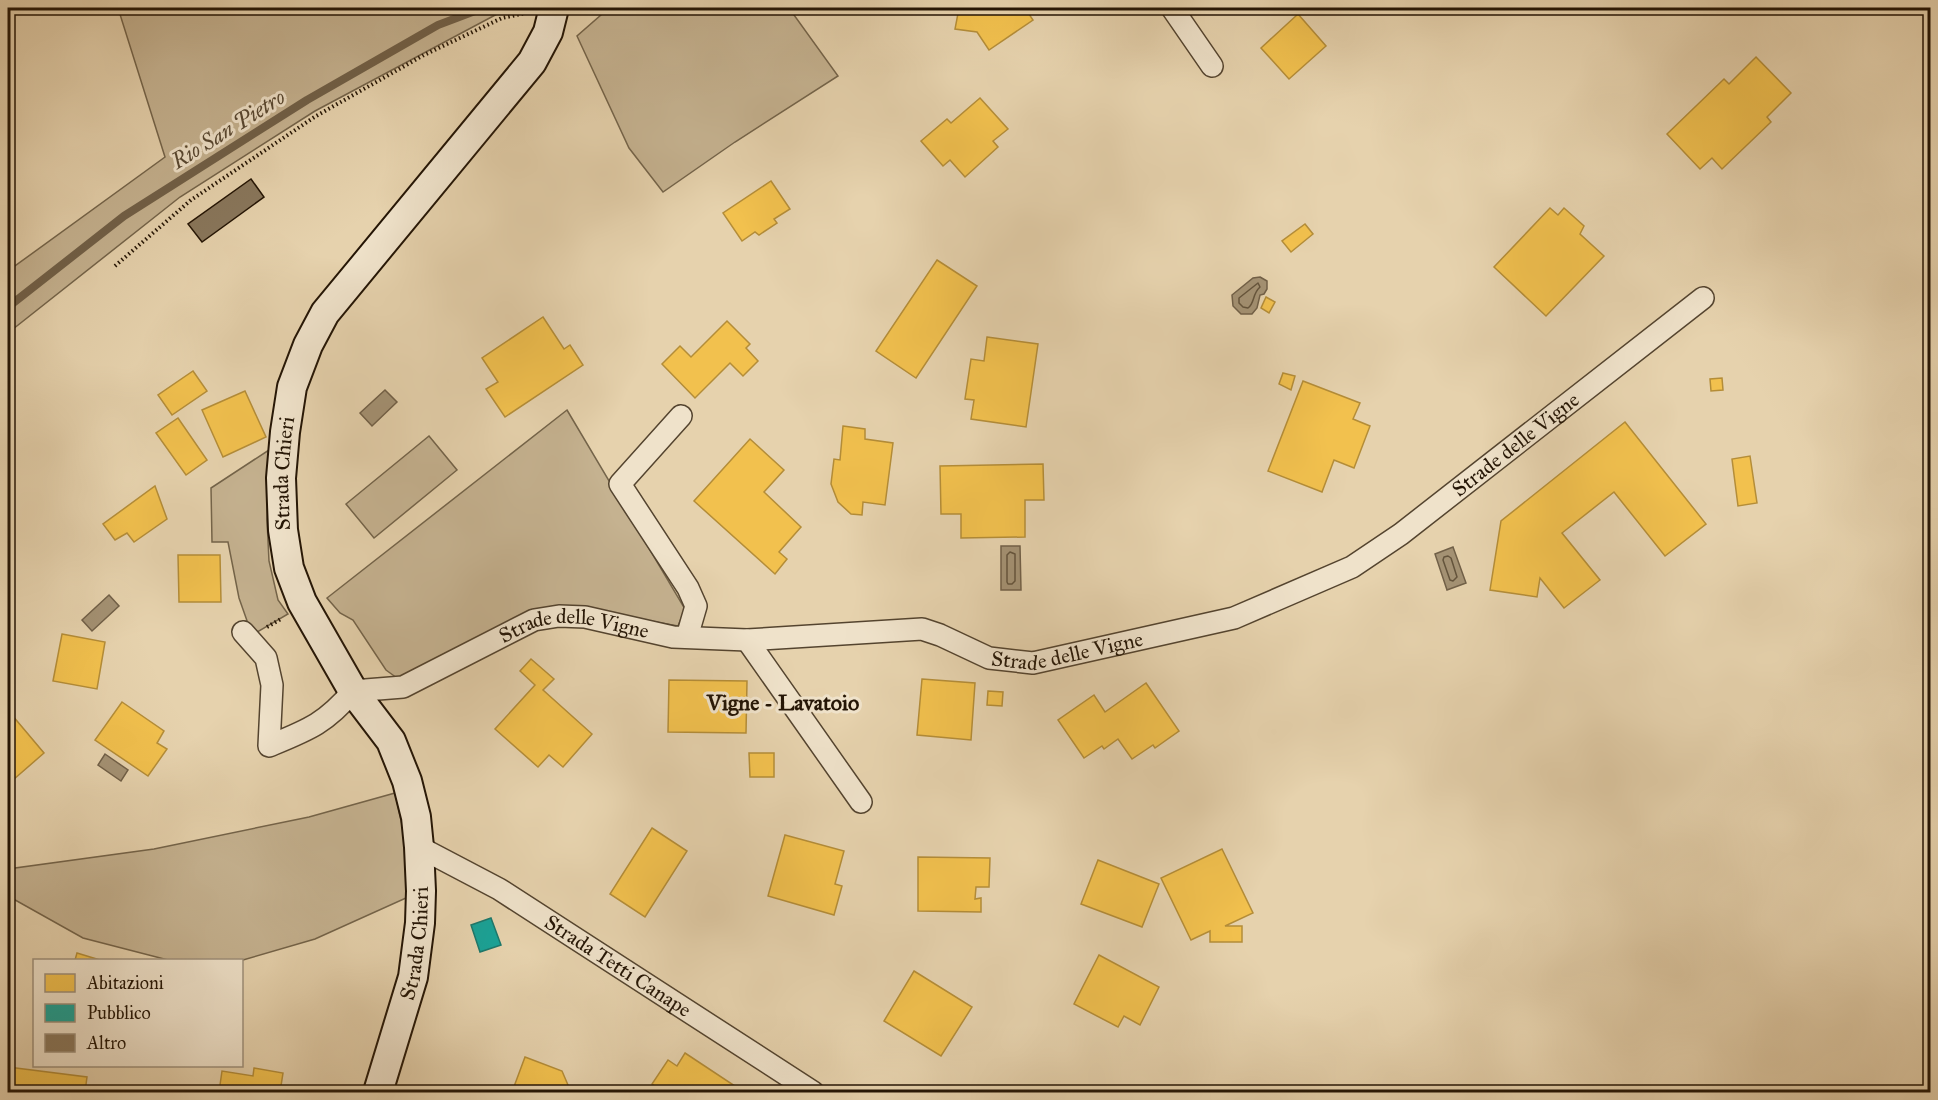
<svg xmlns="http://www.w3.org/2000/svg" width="1938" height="1100" viewBox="0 0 1938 1100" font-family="'IM FELL Great Primer',serif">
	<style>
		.green { fill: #c5b290; stroke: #74644a; stroke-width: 1.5 }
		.water { fill: #a49274; stroke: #716048; stroke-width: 1.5 }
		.homes { fill: #f2c14e; stroke: #b48d38; stroke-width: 1.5 }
		.public { fill: #17a398; stroke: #1b786c; stroke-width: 1.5 }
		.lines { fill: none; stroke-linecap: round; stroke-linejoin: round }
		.shore { stroke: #64543c; stroke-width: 1.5 }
		.stream { stroke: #716048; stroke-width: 8 }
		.building { fill: #89775c; stroke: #241505; stroke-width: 1.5 }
		.street-casing { stroke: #54442f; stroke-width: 24 }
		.secondary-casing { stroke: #241505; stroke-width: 32 }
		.path { stroke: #241505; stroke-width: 4; stroke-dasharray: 1.5 3; stroke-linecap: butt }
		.street { stroke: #efe2ca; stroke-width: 21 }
		.secondary { stroke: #efe2ca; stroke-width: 28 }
		.labels { text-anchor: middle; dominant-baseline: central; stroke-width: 6; stroke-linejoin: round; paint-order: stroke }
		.street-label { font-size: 21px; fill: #241505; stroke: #efe2ca }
		.water-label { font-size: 22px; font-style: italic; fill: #574731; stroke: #efe2ca }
		.neighbourhood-label { font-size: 22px; font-weight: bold; fill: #241505; stroke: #efe2ca }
	</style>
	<rect width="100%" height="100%" fill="#e6d2ad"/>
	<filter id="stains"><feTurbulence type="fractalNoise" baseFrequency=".00333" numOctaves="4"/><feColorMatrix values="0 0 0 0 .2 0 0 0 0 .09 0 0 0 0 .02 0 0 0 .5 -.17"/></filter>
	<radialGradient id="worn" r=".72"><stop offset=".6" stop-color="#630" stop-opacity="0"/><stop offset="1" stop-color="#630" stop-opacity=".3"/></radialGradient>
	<!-- green -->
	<g class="green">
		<path d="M118,8h398l-17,5 -184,98 -135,86 -172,136v-62l157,-114z"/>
		<path d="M609,8h180l49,68 -103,66 -72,50 -34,-44 -52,-112z"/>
		<path d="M567,410l118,199 -7,17 -100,-18 -43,6 -138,64 -11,-8 -33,-50 -13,-7 -13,-15z"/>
		<path d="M429,436l28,34 -83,68 -28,-34z"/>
		<path d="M269,450l-2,70 2,41 9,39 10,14 -36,21 -13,-37 -11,-56h-16l-1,-54z"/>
		<path d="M395,793l11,50v55l-91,41 -72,21h-75l-85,-22 -75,-42v-27l146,-20 155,-32z"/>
	</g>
	<!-- water -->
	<g class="water">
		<path d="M1260,277l7,4v8l-3,5 -4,1 -3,13 -5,6h-11l-8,-8 -1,-11 21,-17z"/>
		<path d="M385,390l12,12 -25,24 -12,-13z"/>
		<path d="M1001,546h19l1,44h-20z"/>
		<path d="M1453,547l13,36 -19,7 -12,-36z"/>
		<path d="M109,595l10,11 -27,25 -10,-11z"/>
		<path d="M105,754l23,16 -7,11 -23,-16z"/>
	</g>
	<!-- homes -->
	<g class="homes">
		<path d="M959,8h24l4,5 9,-5h29l8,12 -44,30 -12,-18 -22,-3z"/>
		<path d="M1298,14l28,32 -37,33 -28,-31z"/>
		<path d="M1756,57l35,36 -24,24 4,5 -49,47 -10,-11 -12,11 -33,-35 57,-55 5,5z"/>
		<path d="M980,98l28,31 -15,12 5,6 -33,30 -15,-17 -7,6 -22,-25 26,-22 4,4z"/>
		<path d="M771,181l19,28 -16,10 3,4 -18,12 -4,-3 -13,9 -19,-28z"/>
		<path d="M1550,208l8,7 6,-7 20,18 -4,8 24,22 -58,60 -52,-49z"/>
		<path d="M1305,224l8,10 -22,18 -9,-11z"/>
		<path d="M937,260l40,26 -61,92 -40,-27z"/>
		<path d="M1266,297l9,5 -6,11 -8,-5z"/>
		<path d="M543,317l21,32 6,-4 13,20 -78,52 -19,-28 12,-7 -16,-24z"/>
		<path d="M727,321l23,23 -4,4 12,13 -15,15 -13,-13 -35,35 -33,-34 18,-18 11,11z"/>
		<path d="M987,337l51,7 -12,83 -55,-8 3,-19 -9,-1 6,-40 13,2z"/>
		<path d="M193,371l14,20 -35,24 -14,-20z"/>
		<path d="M1283,373l12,3 -4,14 -12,-6z"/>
		<path d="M1722,378l1,12 -12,1 -1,-12z"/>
		<path d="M1303,381l57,22 -7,16 17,7 -16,42 -20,-8 -12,32 -54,-21z"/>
		<path d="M245,391l21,46 -43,20 -21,-47z"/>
		<path d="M178,418l29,42 -21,15 -30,-42z"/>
		<path d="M1625,422l81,102 -41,32 -51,-64 -52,41 38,47 -36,28 -24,-30 -3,19 -47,-7 11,-69z"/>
		<path d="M843,426l22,3v10l28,4 -8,62 -22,-3 -1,13 -11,-1 -13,-12 -7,-18 3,-25 6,1z"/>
		<path d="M750,439l34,31 -20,22 37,35 -22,25 8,7 -12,15 -81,-73z"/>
		<path d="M1750,456l7,47 -19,3 -6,-47z"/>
		<path d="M1043,464l1,36h-19v37l-64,1v-24h-20l-1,-48z"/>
		<path d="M155,486l12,33 -33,23 -7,-9 -12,7 -12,-16z"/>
		<path d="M178,555h42l1,47h-42z"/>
		<path d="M62,634l43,8 -8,47 -44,-8z"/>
		<path d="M531,659l23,20 -11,11 49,44 -29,33 -14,-12 -11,12 -43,-38 40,-44 -15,-14z"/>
		<path d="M922,679l53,4 -4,57 -54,-5z"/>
		<path d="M669,680l78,1 -1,52 -78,-1z"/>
		<path d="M1146,683l33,48 -24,17 -2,-3 -21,14 -14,-20 -14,10 -2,-3 -18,12 -26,-38 36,-25 11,17z"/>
		<path d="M988,691l15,1 -1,14 -15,-1z"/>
		<path d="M122,702l42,29 -7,12 10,6 -19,27 -53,-36z"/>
		<path d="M12,715l32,38 -31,27 -5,-7v-55z"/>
		<path d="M749,753h25v24h-24z"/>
		<path d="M652,828l35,23 -42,66 -35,-23z"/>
		<path d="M785,835l59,16 -9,33 7,2 -8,29 -66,-19z"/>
		<path d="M1222,849l31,64 -28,13h17v16h-32v-11l-19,9 -30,-62z"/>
		<path d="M918,857l72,1 -1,29h-13l-1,12 6,-1v14l-63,-1z"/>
		<path d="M1098,860l61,24 -17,43 -61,-23z"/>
		<path d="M77,953l23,7h-25z"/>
		<path d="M1099,955l60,32 -19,38 -16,-9 -6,11 -44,-23z"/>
		<path d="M914,971l58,36 -31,49 -57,-35z"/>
		<path d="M685,1053l59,39h-87l2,-3 -7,-5 16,-24 9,6z"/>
		<path d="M525,1057l37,14 9,21h-59z"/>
		<path d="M8,1067l79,10 -2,15h-77z"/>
		<path d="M254,1068l29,5 -3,19h-61l3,-21 31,5z"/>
	</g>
	<!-- public -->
	<path class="public" d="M491,918l10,27 -21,7 -9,-27z"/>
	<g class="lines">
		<!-- shore -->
		<g class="shore">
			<path d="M1258,283l2,4c-8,7 -5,16 -12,21l-5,-1 -4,-4v-5z"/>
			<path d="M1010,552l5,2v27l-3,3h-4l-1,-2v-27z"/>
			<path d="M1448,556l3,2 6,19 -4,4 -3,-1 -7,-20 1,-3z"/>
		</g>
		<!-- stream -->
		<path class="stream" d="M8,307l116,-91 183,-116 131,-75 45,-17"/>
	</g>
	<!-- building -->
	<path class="building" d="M251,179l13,18 -62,45 -14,-18z"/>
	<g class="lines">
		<defs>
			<g id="street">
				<path d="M1172,8l40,58"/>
				<path d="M681,416l-61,68 68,104 8,18 -9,31"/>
				<path id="s1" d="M243,632l23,26 6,27 -3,61c39,-16 56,-22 84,-55l50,-4 131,-67 25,-4 26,1 88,20 74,3 175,-11 18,6 49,23 44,5 201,-45 118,-51 49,-33 302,-236"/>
				<path d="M747,640l114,162"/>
				<path id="s2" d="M419,847l80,42 314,203"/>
			</g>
			<g id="secondary">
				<path id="s3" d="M378,1092l35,-115 7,-54 1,-32 -2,-44 -3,-30 -9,-36 -16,-40 -38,-50 -51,-89 -13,-34 -6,-38 -2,-52 4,-46 7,-45 16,-42 17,-32 207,-251 16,-30 6,-24"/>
			</g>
		</defs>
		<!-- street casing -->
		<use href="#street" class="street-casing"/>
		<!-- secondary casing -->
		<use href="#secondary" class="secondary-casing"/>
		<!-- path -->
		<g class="path">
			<path d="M115,266l76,-66 125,-84 108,-61 78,-37 24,-5"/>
			<path d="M267,627l14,-8"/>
		</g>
		<!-- street -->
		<use href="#street" class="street"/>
		<!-- secondary -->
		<use href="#secondary" class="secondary"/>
	</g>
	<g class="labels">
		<!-- street labels -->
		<g class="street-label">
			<text stroke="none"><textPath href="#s1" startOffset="1470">Strade delle Vigne</textPath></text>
			<text stroke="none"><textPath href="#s3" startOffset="658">Strada Chieri</textPath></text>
			<text stroke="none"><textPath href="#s1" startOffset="462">Strade delle Vigne</textPath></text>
			<text stroke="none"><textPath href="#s1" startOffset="966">Strade delle Vigne</textPath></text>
			<text stroke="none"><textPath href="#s3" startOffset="154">Strada Chieri</textPath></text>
			<text stroke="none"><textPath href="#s2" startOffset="232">Strada Tetti Canape</textPath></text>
		</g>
		<!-- water labels -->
		<g class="water-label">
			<text transform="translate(228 129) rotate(-32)">Rio San Pietro</text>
		</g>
		<!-- neighbourhood labels -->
		<g class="neighbourhood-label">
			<text x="783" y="702">Vigne - Lavatoio</text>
		</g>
	</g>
	<!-- margin -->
	<rect width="1938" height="1100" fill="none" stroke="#e6d2ad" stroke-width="30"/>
	<rect x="9" y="9" width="1920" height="1082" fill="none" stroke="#241505" stroke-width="3"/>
	<rect x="15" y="15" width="1908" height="1070" fill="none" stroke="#241505" stroke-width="1.5"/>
	<!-- legend -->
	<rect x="33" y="959" width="210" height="108" fill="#efe2ca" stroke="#9e907b" stroke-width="1.5"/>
	<rect x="45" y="974" width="30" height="18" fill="#f2c14e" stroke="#9e907b" stroke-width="1.5"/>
	<text x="87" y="989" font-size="18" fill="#241505">Abitazioni</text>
	<rect x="45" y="1004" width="30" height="18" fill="#17a398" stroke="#9e907b" stroke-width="1.5"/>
	<text x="87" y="1019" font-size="18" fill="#241505">Pubblico</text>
	<rect x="45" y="1034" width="30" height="18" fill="#89775c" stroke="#9e907b" stroke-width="1.5"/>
	<text x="87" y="1049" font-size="18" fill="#241505">Altro</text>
	<rect width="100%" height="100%" filter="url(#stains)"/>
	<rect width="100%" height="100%" fill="url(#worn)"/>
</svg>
